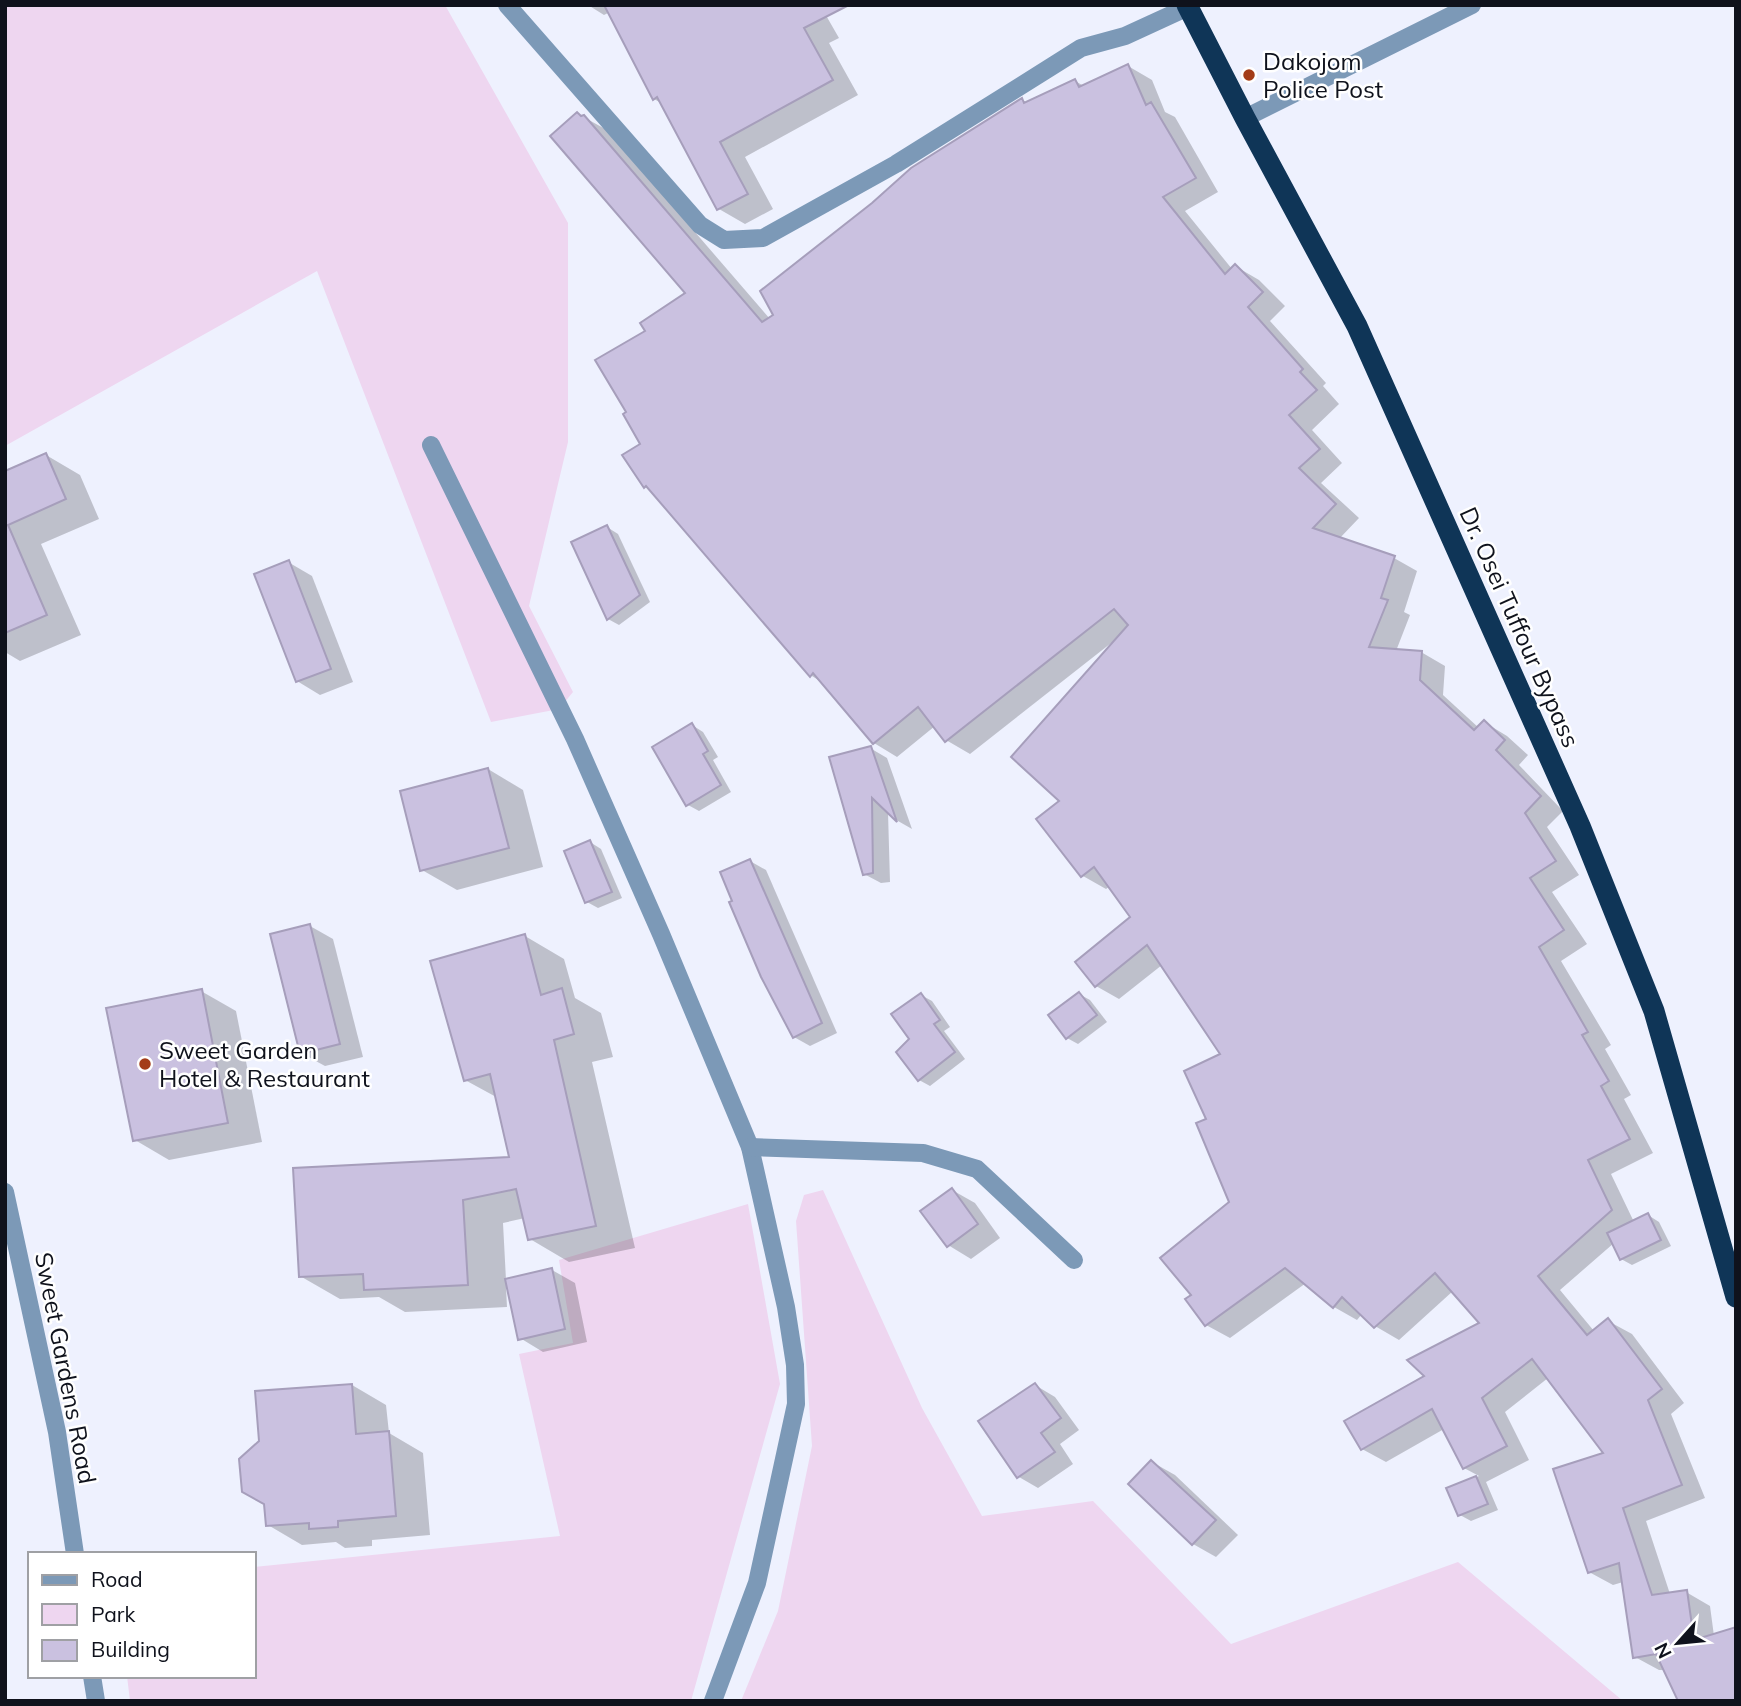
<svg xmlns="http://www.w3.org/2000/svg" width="1741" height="1706" viewBox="0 0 1741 1706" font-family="Mulish,sans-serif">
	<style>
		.green { fill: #eed6f0 }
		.shadow { fill: #0003 }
		.building { fill: #cac1e0; stroke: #a69ebb; stroke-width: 2 }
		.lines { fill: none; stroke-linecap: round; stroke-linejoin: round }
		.minor { stroke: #7c99b7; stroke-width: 18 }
		.highway { stroke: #0f3557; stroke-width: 21 }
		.poi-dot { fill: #a33c18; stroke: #fff; stroke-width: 2.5 }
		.labels { text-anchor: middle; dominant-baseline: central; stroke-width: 5; stroke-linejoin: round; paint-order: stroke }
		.poi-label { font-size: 24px; fill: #0f121c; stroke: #fff; text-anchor: start }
		.street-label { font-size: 24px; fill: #0f121c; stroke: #fff }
	</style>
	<rect width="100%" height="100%" fill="#eef1fe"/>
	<!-- green -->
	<g class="green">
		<path d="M5,5h440l123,218v219l-39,164 44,86 -14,17 -68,13 -174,-451 -312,175z"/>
		<path d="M823,1190l99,218 60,108 111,-15 138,143 227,-82 165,139h-882l37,-90 34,-165 -16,-225 8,-26z"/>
		<path d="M748,1204l32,180 -89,317h-561l-3,-25h127v-109l306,-31 -41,-182 54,-11 -14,-83z"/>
	</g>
	<!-- shadow -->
	<g class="shadow">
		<path d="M588,5h232l19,33 -10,5 29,52 -113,62 28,52 -28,15 -26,-15 -56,-105 -9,-5 -44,-87 -6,3z"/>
		<path d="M1128,66l24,14 13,32 10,5 43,75 -33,19 47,58 3,-3 24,14 26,26 -15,15 56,62 -3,3 16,18 -27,26 30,33 -21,20 38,35 -20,21 55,19 23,13 -13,41 6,3 -14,36 25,1 24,14 -2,29 36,33 5,-6 23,14 21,19 -9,10 44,46 -16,16 32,48 -27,17 35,52 -26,17 50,84 -6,4 26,46 -7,4 29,54 -42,21 23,48 14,-7 11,7 12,24 -39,19 -11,-6 -7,-16 -54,47 34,41 14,-10 24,13 52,69 -13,11 34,84 -59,23 24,73 16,-2 24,14 4,30 -49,34h-6l-24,-13 -12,-75 -10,3 -24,-13 17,-118 -58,-76 -43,34 24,48 -43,22 12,28 -27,11 -11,-6 -12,-26 31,-13 -15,-8 -20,-39 -58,33 -24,-13 65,-73 55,-53 -29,-32 -54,49 -24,-14 -13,-12 -5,6 -23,-13 -28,-24 -76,55 -24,-13 -13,-30 38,-93 -23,-82 15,-65 -61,-90 -43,34 -23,-13 37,-69 -23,-31 -4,3 -23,-13 -21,-75 54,-159 -1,-2 -145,114 -24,-14 -11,-14 -38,31 -23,-14 -51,-60 -11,-7 -159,-185 -8,-5 -3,-42 -14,-32 19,-81 40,-37 -109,-180 29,16 163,189 252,-219 5,3 48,-22 9,5z"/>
		<path d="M46,455l34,20 19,44 -58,25 40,91 -61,26 -15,-9v-179z"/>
		<path d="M607,527l11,7 32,68 -31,23 -11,-6z"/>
		<path d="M288,562l24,14 41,106 -33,13 -23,-14z"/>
		<path d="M692,725l11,7 15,25 -5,3 18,32 -32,19 -11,-6z"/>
		<path d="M870,748l17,10 25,71 -14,-8 -10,-9 2,70 -9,1 -17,-9z"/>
		<path d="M488,769l35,21 20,77 -86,23 -35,-20z"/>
		<path d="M590,842l11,7 21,49 -24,10 -11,-6z"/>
		<path d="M750,861l16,9 71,163 -27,13 -16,-9z"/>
		<path d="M310,926l23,13 30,118 -38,9 -24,-13z"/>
		<path d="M525,936l39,23 11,39 26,15 12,44 -21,5 43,186 -66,14 -39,-23 -5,-21 -22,5 3,57 46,-10 23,13 12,59 -44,10 -23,-14 -12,-51h-2l1,20 -102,5 -26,-15 -39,2 -40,-23 211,-117 -13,-61 -33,-18z"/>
		<path d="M201,991l35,20 26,131 -93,18 -34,-20z"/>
		<path d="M1079,994l11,6 17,22 -29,22 -11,-6z"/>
		<path d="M921,995l11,6 18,26 -6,4 21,28 -35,27 -11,-6 -8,-41z"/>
		<path d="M952,1190l23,13 25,35 -29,21 -23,-14z"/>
		<path d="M352,1385l34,20 3,28 34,20 7,82 -58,5v6l-27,2 -9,-6 -34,3 -34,-20z"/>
		<path d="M1035,1385l20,12 24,33 -19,14 13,20 -35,24 -19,-11z"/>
		<path d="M1152,1462l23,13 63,60 -22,22 -23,-13 -62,-60z"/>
	</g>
	<!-- building -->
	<g class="building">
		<path d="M604,5h245l-45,23 29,52 -113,62 28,52 -31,16 -60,-113 -4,3z"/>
		<path d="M1128,64l18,41 5,-3 45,76 -33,19 62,77 10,-10 28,28 -15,15 55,62 -3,3 17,18 -28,25 31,34 -21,19 37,36 -23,24 82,28 -14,42 7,2 -19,47 53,4 -2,29 54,50 10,-10 21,20 -9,10 45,46 -16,17 31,48 -26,17 34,52 -25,17 49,85 -6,3 27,46 -8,5 29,53 -42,21 24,50 -74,66 49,59 21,-17 54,71 -14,11 34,85 -59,23 29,87 35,-5 7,50 42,-13v74h-58l-22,-47 -23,4 -14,-95 -31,10 -35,-104 50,-16 -71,-94 -50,39 25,48 -44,23 -31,-60 -71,41 -17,-29 80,-45 -17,-16 72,-37 -44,-50 -61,55 -32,-31 -9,11 -48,-40 -80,58 -20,-27 6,-4 -31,-37 69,-56 -33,-79 10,-4 -22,-48 36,-17 -73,-109 -52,42 -20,-25 55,-45 -36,-50 -13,10 -45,-58 23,-18 -48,-44 117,-132 -14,-16 -169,133 -27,-35 -45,37 -60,-71 -3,4 -164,-191 -2,2 -22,-33 18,-11 -17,-30 3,-2 -31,-52 50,-29 -5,-8 45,-30 -135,-157 27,-24 4,4 3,-1 178,207 11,-7 -13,-24 112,-88 39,-35 111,-70 2,5 51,-24 4,8z"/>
		<path d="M46,453l20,46 -58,26 39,90 -42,18v-162z"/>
		<path d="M607,525l33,70 -33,25 -36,-78z"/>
		<path d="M289,560l42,109 -35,13 -42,-108z"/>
		<path d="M692,723l16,28 -5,3 18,31 -35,21 -34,-59z"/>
		<path d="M871,746l26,76 -25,-24 1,75 -10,2 -34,-118z"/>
		<path d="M488,768l21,80 -89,23 -20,-80z"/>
		<path d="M590,840l22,52 -27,11 -21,-52z"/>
		<path d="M750,859l72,164 -29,15 -32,-61 -32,-75 3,-1 -12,-29z"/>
		<path d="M310,924l30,120 -40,10 -30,-120z"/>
		<path d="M525,934l16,61 21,-7 12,46 -20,6 42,186 -68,14 -12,-51 -53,11 5,85 -104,5 -1,-16 -64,3 -6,-109 216,-11 -19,-83 -26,7 -34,-120z"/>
		<path d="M202,989l26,134 -95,18 -27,-133z"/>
		<path d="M1079,992l18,23 -31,24 -18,-24z"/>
		<path d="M921,993l19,27 -6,4 21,28 -37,29 -22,-29 13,-13 -18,-25z"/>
		<path d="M952,1188l26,36 -31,23 -27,-36z"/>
		<path d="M1648,1213l13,27 -41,20 -13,-27z"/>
		<path d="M552,1268l13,61 -47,11 -13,-61z"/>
		<path d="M1035,1383l26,35 -20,15 14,19 -38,26 -39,-57z"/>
		<path d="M352,1384l4,50 33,-3 7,85 -58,5v6l-29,2v-6l-43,3 -2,-22 -22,-12 -3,-33 20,-18 -4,-50z"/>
		<path d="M1151,1460l65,60 -24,25 -64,-61z"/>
		<path d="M1476,1476l12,28 -30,12 -12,-28z"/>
	</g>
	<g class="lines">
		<!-- minor -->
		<g class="minor">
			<path d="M507,5l193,220 24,15 39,-2 133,-74 185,-116 44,-12 63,-29"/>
			<path d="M1245,118l227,-113"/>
			<path d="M431,445l144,294 86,195 89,213 36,160 9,58 1,39 -39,179 -44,118"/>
			<path d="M750,1147l173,6 54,16 97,91"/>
			<path d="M5,1192l52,240 18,122"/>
			<path d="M92,1676l4,25"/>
		</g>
		<!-- highway -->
		<path class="highway" d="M1187,5l58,113 112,208 223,500 74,185 82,286"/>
	</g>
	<!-- markers -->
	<g class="poi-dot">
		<circle cx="1249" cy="75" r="7"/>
		<circle cx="145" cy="1064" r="7"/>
	</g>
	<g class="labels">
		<!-- poi labels -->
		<g class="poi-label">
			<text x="1263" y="61">Dakojom<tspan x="1263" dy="28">Police Post</tspan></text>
			<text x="159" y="1050">Sweet Garden<tspan x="159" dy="28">Hotel &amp; Restaurant</tspan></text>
		</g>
		<!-- street labels -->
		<g class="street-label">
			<text transform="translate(1520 627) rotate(66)">Dr. Osei Tuffour Bypass</text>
			<text transform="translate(66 1368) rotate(79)">Sweet Gardens Road</text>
		</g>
	</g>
	<!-- border -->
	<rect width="1741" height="1706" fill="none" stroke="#0f121c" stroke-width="14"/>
	<!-- legend -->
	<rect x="28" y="1552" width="228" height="126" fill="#ffffff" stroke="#9fa0a4" stroke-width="2"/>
	<rect x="42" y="1575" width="35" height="10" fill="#7c99b7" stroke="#9fa0a4" stroke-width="2"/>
	<text x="91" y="1587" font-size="21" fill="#0f121c">Road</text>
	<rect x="42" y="1604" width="35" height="21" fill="#eed6f0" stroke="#9fa0a4" stroke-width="2"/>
	<text x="91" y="1622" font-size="21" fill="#0f121c">Park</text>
	<rect x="42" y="1640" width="35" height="21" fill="#cac1e0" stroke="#9fa0a4" stroke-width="2"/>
	<text x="91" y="1657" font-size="21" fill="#0f121c">Building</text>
	<!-- north arrow -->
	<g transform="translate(1678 1643) rotate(243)" stroke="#ffffff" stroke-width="5" paint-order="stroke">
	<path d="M0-5L12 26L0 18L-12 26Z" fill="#0f121c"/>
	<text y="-10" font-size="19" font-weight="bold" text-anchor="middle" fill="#0f121c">N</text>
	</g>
</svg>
